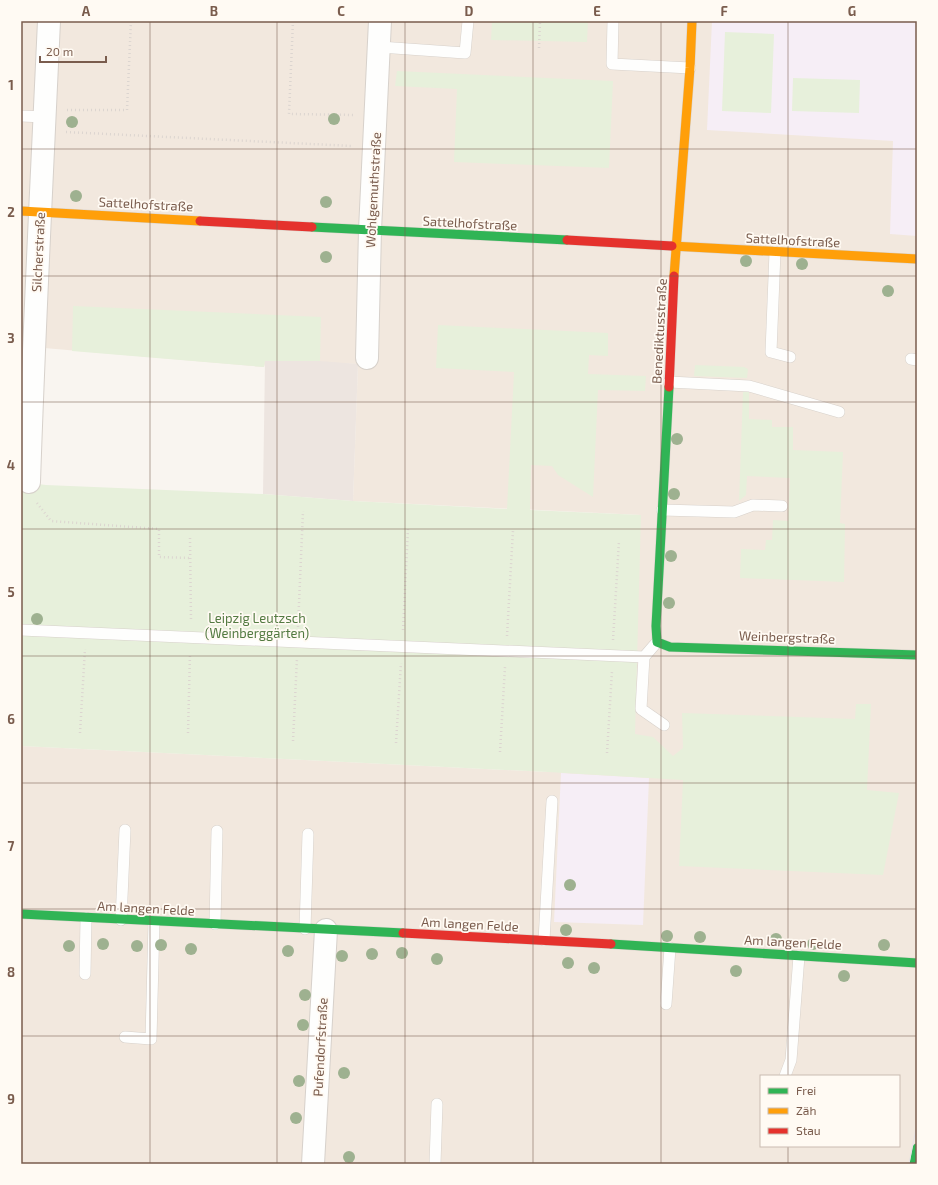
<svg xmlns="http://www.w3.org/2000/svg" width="938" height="1185" viewBox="0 0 938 1185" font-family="'Exo 2',sans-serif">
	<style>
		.residential { fill: #f2e8de; fill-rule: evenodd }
		.industrial { fill: #ede5e0 }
		.education { fill: #f6eef6 }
		.green { fill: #e7f0db }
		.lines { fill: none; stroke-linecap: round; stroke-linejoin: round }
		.lane-casing { stroke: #d7d1cb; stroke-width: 12 }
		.street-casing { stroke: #d7d1cb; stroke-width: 24 }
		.fast-casing { stroke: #d9d2cb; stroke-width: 10 }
		.slow-casing { stroke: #d9d2cb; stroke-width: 10 }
		.jam-casing { stroke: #d9d2cb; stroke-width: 10 }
		.path { stroke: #dcd5d0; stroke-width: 2.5; stroke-dasharray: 1 3; stroke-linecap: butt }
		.lane { stroke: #fefefd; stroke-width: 11 }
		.street { stroke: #fefefd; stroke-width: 22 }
		.fast { stroke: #30b455; stroke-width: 9 }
		.slow { stroke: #ff9f0a; stroke-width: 9 }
		.jam { stroke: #e5322d; stroke-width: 9 }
		.tram { stroke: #e6e3e7; stroke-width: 1 }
		.tree { fill: #9eb190 }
		.grid { fill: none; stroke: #7a5c4d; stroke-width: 1; stroke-opacity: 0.55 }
		.labels { text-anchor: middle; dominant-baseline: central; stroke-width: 3.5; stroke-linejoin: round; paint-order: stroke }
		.street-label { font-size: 13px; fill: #7a5c4d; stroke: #fffaf3 }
		.park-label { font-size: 13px; fill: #537a41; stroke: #fffaf3 }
		.neatline { fill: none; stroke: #7a5c4d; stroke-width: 1.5 }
		.grid-label { font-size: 13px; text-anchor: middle; font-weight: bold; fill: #7a5c4d }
	</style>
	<rect width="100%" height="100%" fill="#f9f5f0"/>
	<!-- residential -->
	<path class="residential" d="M21,21h896v1143h-896v-418l527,26 93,-257 -288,-14 5,-137 -92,-3 -2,6 -243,-21zM761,1076h138v70h-138z"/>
	<!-- industrial -->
	<path class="industrial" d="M265,361h55l38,3 -5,137 -90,-7z"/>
	<!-- education -->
	<g class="education">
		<path d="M712,21h205v215l-27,-2 3,-93 -186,-11z"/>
		<path d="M561,773l88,5 -6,147 -89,-3z"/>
	</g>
	<!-- green -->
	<g class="green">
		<path d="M492,21h96l-1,21 -96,-2z"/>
		<path d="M725,32l49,2 -3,79 -49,-2z"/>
		<path d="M397,71l216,10 -4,87 -155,-6 3,-73 -62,-3z"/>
		<path d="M793,78l67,2 -1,33 -67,-2z"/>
		<path d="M73,306l248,11 -1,44h-55l-1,6 -192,-16z"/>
		<path d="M438,325l170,8v23l-19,-1 -1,19 58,2 -1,15 -47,-1 -5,107 -35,-22 -6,-9 -21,-1 -1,45 111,5 -6,219 18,3 20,19 10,-8 -1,-35 173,6 1,-15h15l-4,86 32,3 -16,82 -204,-9 4,-86 -135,-8 -527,-26v-264l25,3 217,9 90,7 154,8 7,-137 -78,-4z"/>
		<path d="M695,365l49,2 4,2 -1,9 -53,-2z"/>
		<path d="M743,392h6v27l23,1v7h21v23l50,2 -3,71 5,1 -1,58 -104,-4 1,-29 24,1 1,-10h6l1,-20 15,1 2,-43 -43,-2 -1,19 -7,6z"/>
	</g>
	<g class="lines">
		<defs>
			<g id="lane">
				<path d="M613,21l-1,43 78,4"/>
				<path d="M380,47l85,6 3,-32"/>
				<path d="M21,116l24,1"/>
				<path d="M775,252l-4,100 19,5"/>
				<path d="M911,359l6,1"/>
				<path d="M669,382l80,4 90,26"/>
				<path d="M662,510l72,2 19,-7 29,1"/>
				<path d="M21,630l623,27 13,-15"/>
				<path d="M644,657l-3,52 23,16"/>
				<path d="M121,920l4,-90"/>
				<path d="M215,924l2,-93"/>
				<path d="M305,929l3,-95"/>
				<path d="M544,940l8,-139"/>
				<path d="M85,974l1,-56"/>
				<path d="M666,1004l4,-56"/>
				<path d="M125,1037l26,2 3,-117"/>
				<path d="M785,1076l6,-16 8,-104"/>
				<path d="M435,1164l2,-60"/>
			</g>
			<g id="street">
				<path d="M367,358l3,-128 10,-209"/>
				<path d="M29,482c5,-153 13,-307 20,-461"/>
				<path d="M313,1164l13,-234"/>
			</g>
			<g id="fast">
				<path d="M312,227l255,13"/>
				<path d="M669,387l-13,239 1,16 13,5 247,8"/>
				<path d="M21,914l382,19"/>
				<path d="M611,944l306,19"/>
				<path d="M914,1164l3,-16"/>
			</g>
			<g id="slow">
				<path d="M21,211l179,10"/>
				<path d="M672,246l245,13"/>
				<path d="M674,276l16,-208 2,-47"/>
			</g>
			<g id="jam">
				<path d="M200,221l112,6"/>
				<path d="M567,240l105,6"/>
				<path d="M669,387l5,-111"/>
				<path d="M403,933l208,11"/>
			</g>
		</defs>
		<!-- lane casing -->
		<use href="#lane" class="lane-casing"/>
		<!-- street casing -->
		<use href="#street" class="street-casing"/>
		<!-- fast casing -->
		<use href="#fast" class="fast-casing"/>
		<!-- slow casing -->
		<use href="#slow" class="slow-casing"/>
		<!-- jam casing -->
		<use href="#jam" class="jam-casing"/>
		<!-- path -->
		<g class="path">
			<path d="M293,21l-4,93 65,1"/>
			<path d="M539,48l1,-27"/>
			<path d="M67,110h60l4,-89"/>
			<path d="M66,132l286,14"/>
			<path d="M37,503l14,18 108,8v28l32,1"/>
			<path d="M190,538l1,83"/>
			<path d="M298,627l5,-116"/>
			<path d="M403,630l5,-101"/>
			<path d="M507,636l6,-106"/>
			<path d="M613,640l6,-99"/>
			<path d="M80,733l5,-84"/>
			<path d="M188,733l2,-79"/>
			<path d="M293,741l4,-83"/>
			<path d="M396,743l5,-80"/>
			<path d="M500,752l5,-85"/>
			<path d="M607,753l5,-82"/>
		</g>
		<!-- lane -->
		<use href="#lane" class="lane"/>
		<!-- street -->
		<use href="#street" class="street"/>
		<!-- fast -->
		<use href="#fast" class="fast"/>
		<!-- slow -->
		<use href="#slow" class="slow"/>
		<!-- jam -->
		<use href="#jam" class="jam"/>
		<!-- tram -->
		<path class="tram" d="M909,1164l8,-40"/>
	</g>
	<!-- trees -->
	<g class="tree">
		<circle cx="334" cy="119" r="6"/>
		<circle cx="72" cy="122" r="6"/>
		<circle cx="76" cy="196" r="6"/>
		<circle cx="326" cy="202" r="6"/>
		<circle cx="326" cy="257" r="6"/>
		<circle cx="746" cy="261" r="6"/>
		<circle cx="802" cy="264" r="6"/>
		<circle cx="888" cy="291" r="6"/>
		<circle cx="677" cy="439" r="6"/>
		<circle cx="674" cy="494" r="6"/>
		<circle cx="671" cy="556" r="6"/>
		<circle cx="669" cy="603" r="6"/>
		<circle cx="37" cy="619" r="6"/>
		<circle cx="570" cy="885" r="6"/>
		<circle cx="566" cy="930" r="6"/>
		<circle cx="667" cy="936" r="6"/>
		<circle cx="700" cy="937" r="6"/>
		<circle cx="776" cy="939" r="6"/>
		<circle cx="103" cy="944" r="6"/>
		<circle cx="813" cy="944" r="6"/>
		<circle cx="161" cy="945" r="6"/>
		<circle cx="884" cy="945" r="6"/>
		<circle cx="69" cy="946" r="6"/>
		<circle cx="137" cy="946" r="6"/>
		<circle cx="191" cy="949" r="6"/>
		<circle cx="288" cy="951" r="6"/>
		<circle cx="402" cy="953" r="6"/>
		<circle cx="372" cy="954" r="6"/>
		<circle cx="342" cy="956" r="6"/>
		<circle cx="437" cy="959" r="6"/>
		<circle cx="568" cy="963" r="6"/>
		<circle cx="594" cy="968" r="6"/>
		<circle cx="736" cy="971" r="6"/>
		<circle cx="844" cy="976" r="6"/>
		<circle cx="305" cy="995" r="6"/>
		<circle cx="303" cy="1025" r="6"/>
		<circle cx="344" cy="1073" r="6"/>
		<circle cx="299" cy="1081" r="6"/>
		<circle cx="296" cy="1118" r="6"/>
		<circle cx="349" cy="1157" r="6"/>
	</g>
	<!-- grid -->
	<path class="grid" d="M150,21v1143M277,21v1143M405,21v1143M533,21v1143M661,21v1143M788,21v1055M21,149h896M21,276h896M21,402h896M21,529h896M21,656h896M21,783h896M21,909h896M21,1036h896M788,1146v18"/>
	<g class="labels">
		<!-- street labels -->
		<g class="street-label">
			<text transform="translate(373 190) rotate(-87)">Wohlgemuthstraße</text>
			<text transform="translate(146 204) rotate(3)">Sattelhofstraße</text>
			<text transform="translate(470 223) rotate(3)">Sattelhofstraße</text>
			<text transform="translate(793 240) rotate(3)">Sattelhofstraße</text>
			<text transform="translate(38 252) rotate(-87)">Silcherstraße</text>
			<text transform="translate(659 331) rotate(-87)">Benediktusstraße</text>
			<text transform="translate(787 637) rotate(2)">Weinbergstraße</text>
			<text transform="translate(146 908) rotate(3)">Am langen Felde</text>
			<text transform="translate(470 924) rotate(3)">Am langen Felde</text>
			<text transform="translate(793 942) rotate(3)">Am langen Felde</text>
			<text transform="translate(320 1047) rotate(-87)">Pufendorfstraße</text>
		</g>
		<!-- park labels -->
		<g class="park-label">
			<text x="257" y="618">Leipzig Leutzsch<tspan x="257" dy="15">(Weinberggärten)</tspan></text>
		</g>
	</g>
	<!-- border -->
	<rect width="938" height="1185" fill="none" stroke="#fffaf3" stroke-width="44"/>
	<!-- legend -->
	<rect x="760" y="1075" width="140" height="72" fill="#fffaf3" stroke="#cabbb1"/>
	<rect x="768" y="1088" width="20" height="6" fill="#30b455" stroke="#cabbb1"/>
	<text x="796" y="1095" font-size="12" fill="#7a5c4d">Frei</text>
	<rect x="768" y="1108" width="20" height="6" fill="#ff9f0a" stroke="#cabbb1"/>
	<text x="796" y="1115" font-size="12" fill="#7a5c4d">Zäh</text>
	<rect x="768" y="1128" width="20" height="6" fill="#e5322d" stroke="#cabbb1"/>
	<text x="796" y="1135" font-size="12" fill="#7a5c4d">Stau</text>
	<!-- scale -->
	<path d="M40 56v6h66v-6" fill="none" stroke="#7a5c4d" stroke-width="2"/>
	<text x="46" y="56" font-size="12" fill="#7a5c4d" stroke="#fffaf3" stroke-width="3" paint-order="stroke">20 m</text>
	<rect x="22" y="22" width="894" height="1141" class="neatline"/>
	<g class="grid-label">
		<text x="86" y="16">A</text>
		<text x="214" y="16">B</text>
		<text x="341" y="16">C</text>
		<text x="469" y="16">D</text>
		<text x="597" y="16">E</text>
		<text x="724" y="16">F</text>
		<text x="852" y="16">G</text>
		<text x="11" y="90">1</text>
		<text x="11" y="217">2</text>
		<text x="11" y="343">3</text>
		<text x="11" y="470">4</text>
		<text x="11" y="597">5</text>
		<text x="11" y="724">6</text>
		<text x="11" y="851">7</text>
		<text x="11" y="977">8</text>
		<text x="11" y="1104">9</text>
	</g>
</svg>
